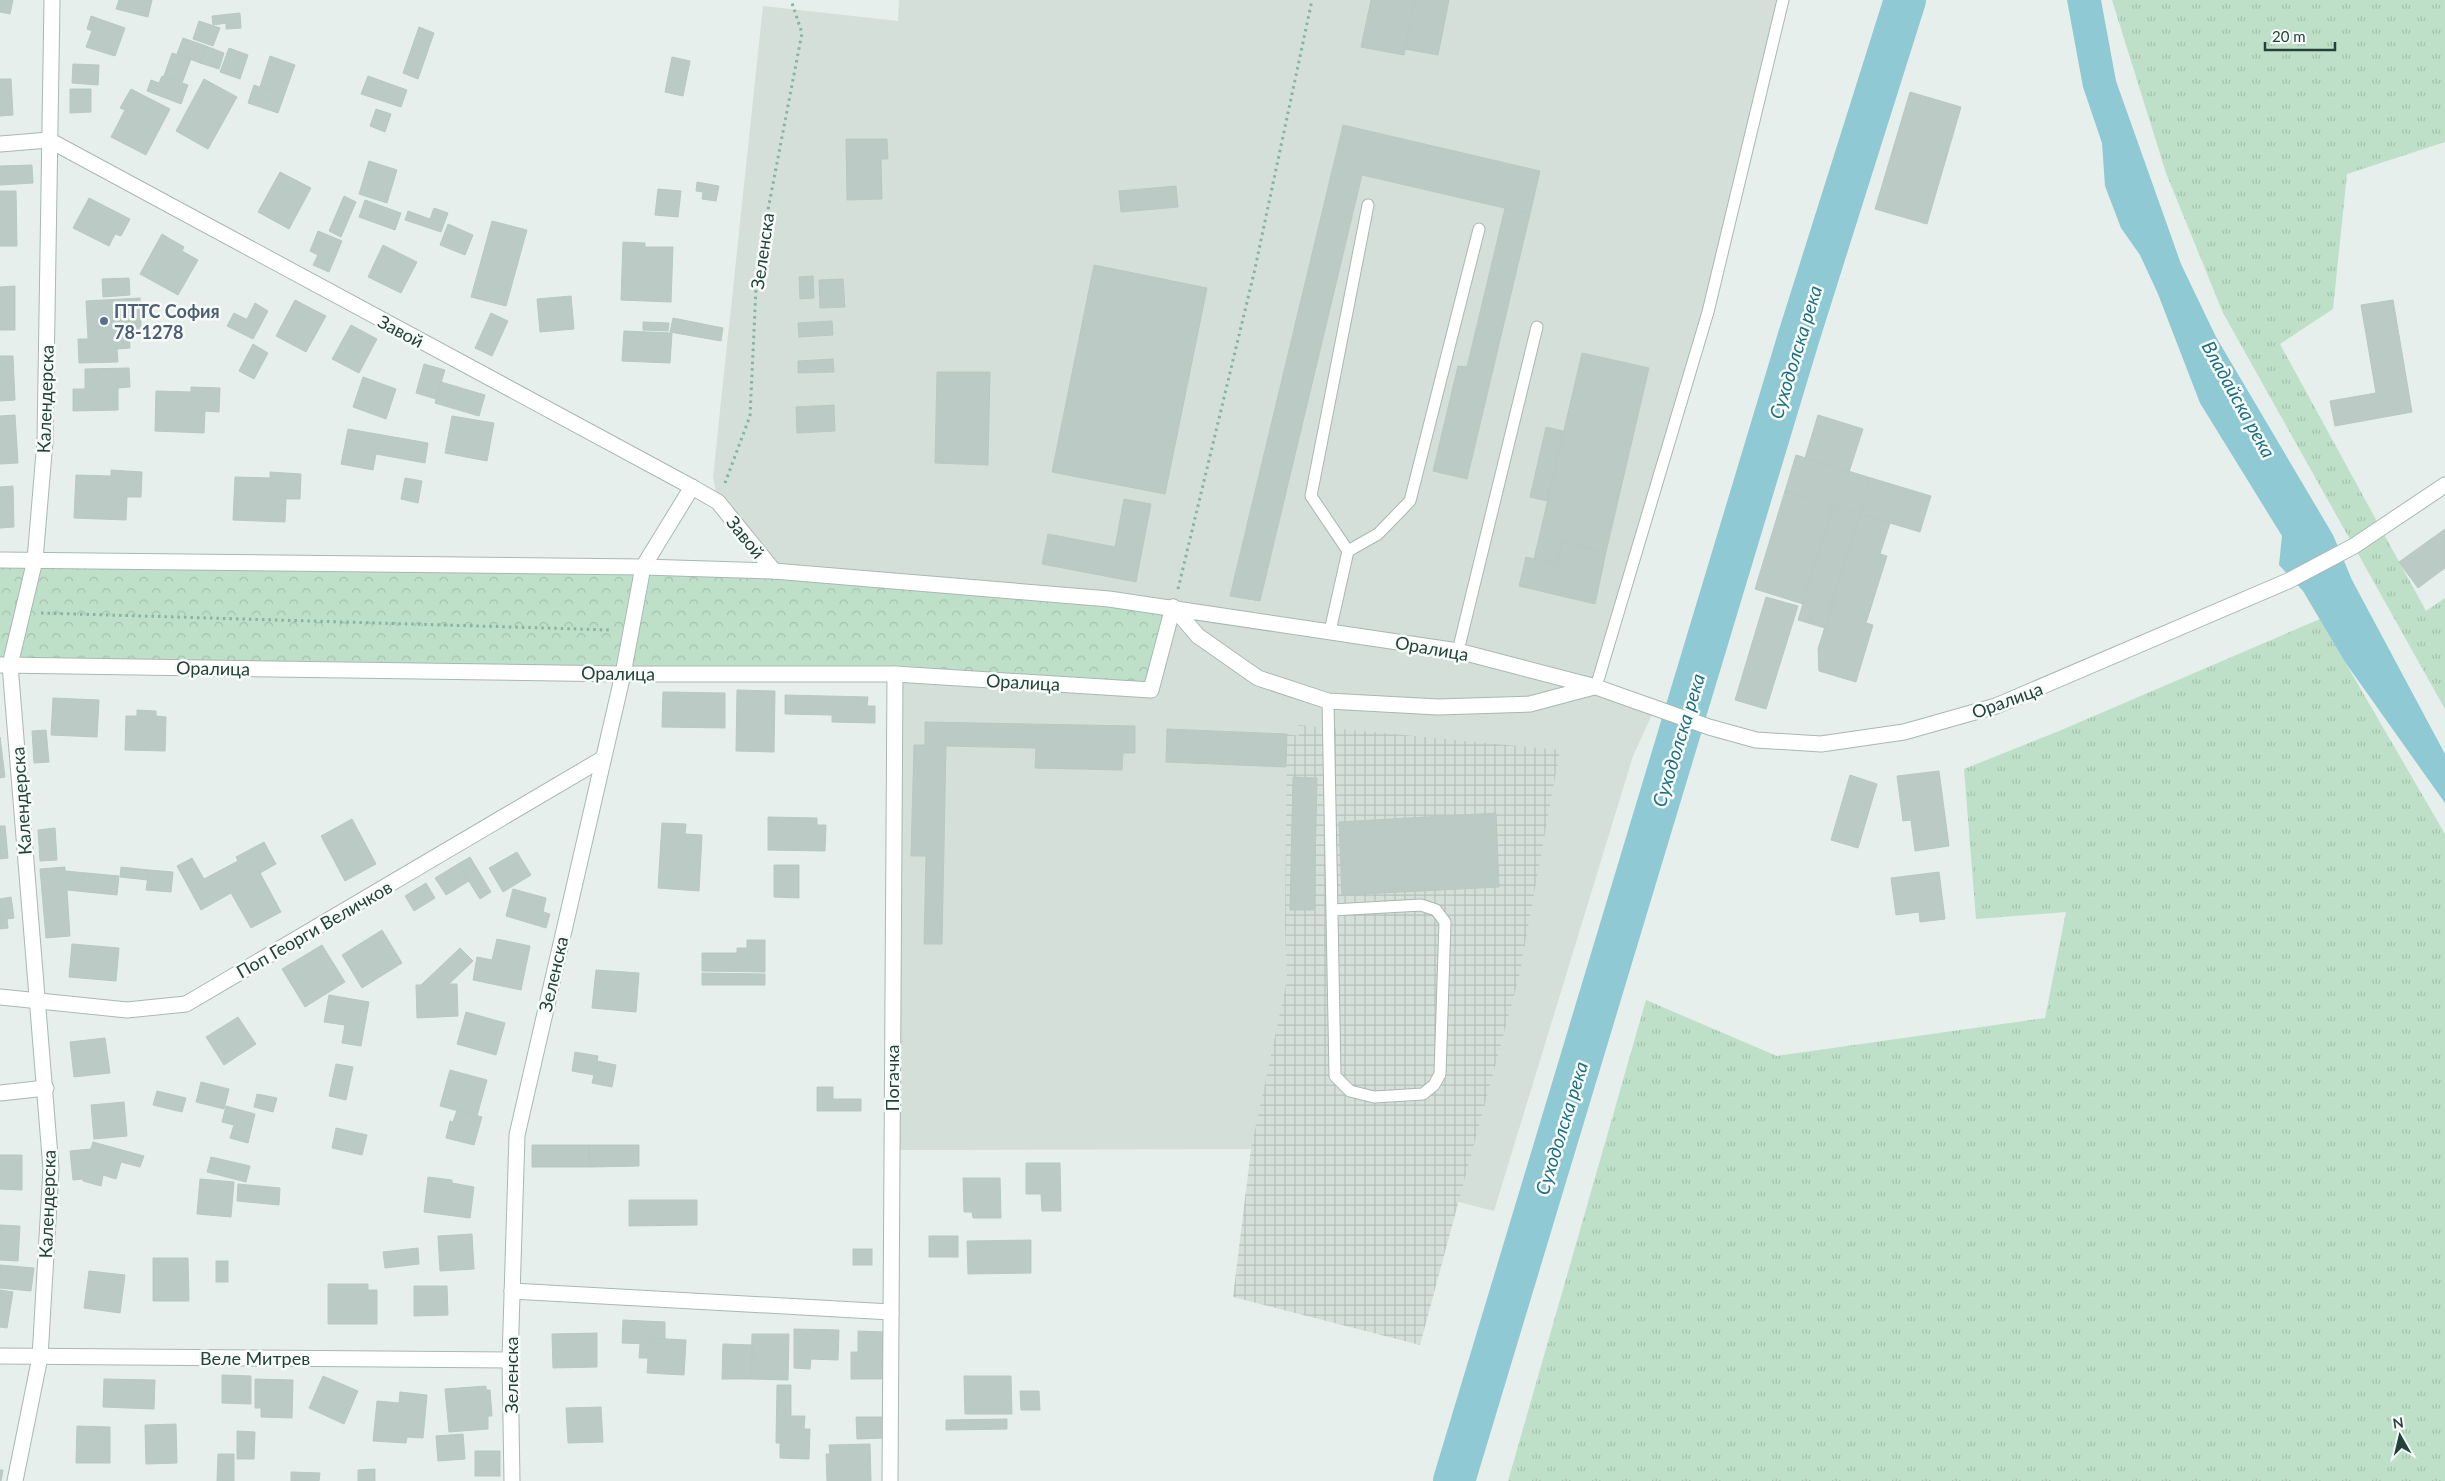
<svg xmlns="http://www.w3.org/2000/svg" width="2445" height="1481" viewBox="0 0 2445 1481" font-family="Lato,sans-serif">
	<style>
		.built { fill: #d4dfda }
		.industrial { fill: url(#industrial-grid) }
		.grass { fill: url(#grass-tufts) }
		.forest { fill: url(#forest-crowns) }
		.water { fill: #8ec9d4 }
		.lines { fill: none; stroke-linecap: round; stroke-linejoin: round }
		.river { stroke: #8ec9d4; stroke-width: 42 }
		.building { fill: #bbcac4; stroke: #b8c9c2 }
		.service-casing { stroke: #a8b8b2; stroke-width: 13 }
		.minor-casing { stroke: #a8b8b2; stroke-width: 17 }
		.path { stroke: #86b3a5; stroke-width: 3; stroke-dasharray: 2.5 4; stroke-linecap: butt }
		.service { stroke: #fff; stroke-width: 11 }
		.minor { stroke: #fff; stroke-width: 15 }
		.service-dot { fill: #5c6f8a; stroke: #f7fbf9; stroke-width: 2 }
		.labels { text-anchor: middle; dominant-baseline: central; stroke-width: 5; stroke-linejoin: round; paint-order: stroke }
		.street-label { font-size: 18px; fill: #24423a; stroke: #f7fbf9 }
		.service-label { font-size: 18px; font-weight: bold; fill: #4e5e75; stroke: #f7fbf9; text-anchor: start }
		.water-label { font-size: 19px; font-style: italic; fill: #1c6f80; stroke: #f7fbf9 }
	</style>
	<defs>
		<pattern id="industrial-grid" width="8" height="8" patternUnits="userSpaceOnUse" patternTransform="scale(1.25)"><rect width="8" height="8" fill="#d4dfda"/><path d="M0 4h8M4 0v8" fill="none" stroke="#b6c1bc"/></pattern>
		<pattern id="grass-tufts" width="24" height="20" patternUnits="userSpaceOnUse" patternTransform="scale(1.25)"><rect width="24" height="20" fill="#bfe0c8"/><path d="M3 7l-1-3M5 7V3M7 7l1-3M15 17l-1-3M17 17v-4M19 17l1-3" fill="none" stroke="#a4c1ad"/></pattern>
		<pattern id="forest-crowns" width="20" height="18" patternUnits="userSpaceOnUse" patternTransform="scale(1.25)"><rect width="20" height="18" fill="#bfe0c8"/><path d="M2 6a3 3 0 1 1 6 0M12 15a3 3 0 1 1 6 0" fill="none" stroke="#a4c1ad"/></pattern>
	</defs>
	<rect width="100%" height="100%" fill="#e6efeb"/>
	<!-- built -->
	<path class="built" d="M899,0h884l-75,312 -112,375 59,21 -22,48 -139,455 -243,-62 -359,1 3,-476 -121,-103 -56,-69 -5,-25 50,-471 135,15z"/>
	<!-- industrial -->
	<path class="industrial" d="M1298,725l262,25 -41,227 -99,368 -187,-48 18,-148 36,-169 -2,-52 2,-194 12,2z"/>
	<!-- grass -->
	<g class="grass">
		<path d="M2112,0h333v142l-98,32 -14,135 -53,35 146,267 19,-13v111l-222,-396 -57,-140z"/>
		<path d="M2320,619l125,215v647h-937l138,-481 131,56 268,-38 21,-106 -90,7 -12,-150 95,-38z"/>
	</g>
	<!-- forest -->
	<path class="forest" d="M0,560l643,7 530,40 -22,83 -256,-16 -895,-9z"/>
	<!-- water -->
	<path class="water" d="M2067,0h34l15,81 65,183 35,73 117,198 19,45 93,174v49l-100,-141 -42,-71 -24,-26 3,-29 -82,-133 -42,-109 -18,-39 -19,-27 -16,-42 -3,-43 -19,-56z"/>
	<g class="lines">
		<!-- river -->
		<path class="river" d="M1454,1481l345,-1145 106,-336"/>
	</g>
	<!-- building -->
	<g class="building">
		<path d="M0,0h13l-3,14 -10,-2z"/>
		<path d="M119,0h33l-4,17 -32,-8z"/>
		<path d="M1371,0h44l-11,55 -43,-8z"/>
		<path d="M1415,0h34l-11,55 -33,-6z"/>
		<path d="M240,13l1,15 -15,1v-6l-13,2 -1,-9z"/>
		<path d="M91,16l34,12 -10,28 -29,-9 6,-16 -5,-2z"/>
		<path d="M199,21l21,7 -7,18 -20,-7z"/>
		<path d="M419,27l15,6 -16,46 -15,-6z"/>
		<path d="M183,38l23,8 -6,17 -23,-9z"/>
		<path d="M206,46l18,7 -5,16 -19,-6z"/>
		<path d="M229,48l19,7 -8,24 -20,-7z"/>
		<path d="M172,53l19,6 -9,24 -18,-7z"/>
		<path d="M270,56l25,9 -11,31 -24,-9z"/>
		<path d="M672,57l18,4 -7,35 -18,-4z"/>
		<path d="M73,64l26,1 -1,20 -26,-2z"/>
		<path d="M162,76l26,9 -7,19 -34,-13 4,-11 8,3z"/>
		<path d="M368,76l39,14 -6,17 -40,-13z"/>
		<path d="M0,79h11l2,36 -13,1z"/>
		<path d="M204,79l33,18 -29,52 -32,-18z"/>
		<path d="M254,85l30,11 -6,17 -30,-10z"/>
		<path d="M70,89h21v23l-21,1z"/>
		<path d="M131,89l39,20 -24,46 -35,-18 14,-27 -5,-2z"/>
		<path d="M1910,92l51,15 -34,117 -52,-15z"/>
		<path d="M376,109l15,5 -6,18 -15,-6z"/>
		<path d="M1343,125l197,46 -10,43 -168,-39 -102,426 -30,-5z"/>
		<path d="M846,139h41l1,20h-7l1,40 -35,1z"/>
		<path d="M369,161l28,9 -10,33 -28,-9z"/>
		<path d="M32,165l1,18 -33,2v-19z"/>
		<path d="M280,172l31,16 -22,41 -31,-17z"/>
		<path d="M697,182l22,4 -3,15 -14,-2 1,-7 -7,-1z"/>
		<path d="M1176,186l2,21 -57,5 -2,-21z"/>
		<path d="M658,189l23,2 -3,26 -23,-2z"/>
		<path d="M0,191h16l1,55h-17z"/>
		<path d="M344,196l12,6 -15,35 -12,-6z"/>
		<path d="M89,198l41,21 -9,17 -6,-2 -6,12 -36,-18z"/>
		<path d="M365,200l36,13 -6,17 -36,-13z"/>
		<path d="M434,208l14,5 -7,19 -36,-12 3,-9 22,8z"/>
		<path d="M1505,208l25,6 -63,265 -34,-8 25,-105 9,1z"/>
		<path d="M492,221l35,9 -21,76 -35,-9z"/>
		<path d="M448,224l25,11 -8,20 -25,-10z"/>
		<path d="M318,231l24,10 -13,31 -16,-7 5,-10 -8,-4z"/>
		<path d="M162,234l22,13 -2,4 16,9 -20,35 -38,-21z"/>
		<path d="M623,242l22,1v4h28l-2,55 -50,-2z"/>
		<path d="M383,245l34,17 -16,31 -33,-16z"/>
		<path d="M1094,265l113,23 -42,206 -113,-22z"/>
		<path d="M813,276l1,22 -14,1 -1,-22z"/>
		<path d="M129,278l1,17 -27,2 -1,-18z"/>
		<path d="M843,279l2,28 -25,1 -1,-28z"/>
		<path d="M15,286v44h-15v-43z"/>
		<path d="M571,296l3,33 -34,3 -3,-33z"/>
		<path d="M140,298l1,32 -12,1 1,17 -13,1 1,13 -39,1 -1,-24h10l-2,-38z"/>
		<path d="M295,300l31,16 -20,36 -30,-16z"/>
		<path d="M2393,300l19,112 -77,14 -5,-25 46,-8 -15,-88z"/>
		<path d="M255,303l13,8 -8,15 -13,-7z"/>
		<path d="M234,313l26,13 -7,13 -26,-13z"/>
		<path d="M491,313l17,8 -16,35 -17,-8z"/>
		<path d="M673,318l50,10 -2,13 -51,-9z"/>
		<path d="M832,321l1,14 -34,2 -1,-14z"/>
		<path d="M643,322l26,1 -1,8 -25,-1z"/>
		<path d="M351,325l26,14 -18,34 -27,-14z"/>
		<path d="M624,331l48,2 -2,30 -48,-2z"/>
		<path d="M253,344l15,9 -14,26 -15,-8z"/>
		<path d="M1582,353l67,15 -43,184 -44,-10 -5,22 -23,-5z"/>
		<path d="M0,356h13l2,44 -15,1z"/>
		<path d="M833,359l1,13 -36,1v-12z"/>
		<path d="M424,364l21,6 -9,29 -20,-6z"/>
		<path d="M129,368l1,19 -12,1v22l-45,1v-22h12v-20z"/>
		<path d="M937,372h53l-2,93 -53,-2z"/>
		<path d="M363,377l33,12 -10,30 -33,-12z"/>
		<path d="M441,382l44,13 -6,21 -44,-13z"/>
		<path d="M191,387l29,1 -1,24 -14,-1 -1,22 -49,-2 1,-40 35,1z"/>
		<path d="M834,405l1,26 -38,2 -1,-26z"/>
		<path d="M15,415l3,48 -18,1v-48z"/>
		<path d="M1818,415l45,14 -14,43 -44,-14z"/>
		<path d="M452,416l42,7 -7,38 -42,-8z"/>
		<path d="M1546,427l17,4 -16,70 -17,-4z"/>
		<path d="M348,429l80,14 -3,20 -49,-9 -3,16 -32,-6z"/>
		<path d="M1796,455l75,23 -11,36 -75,-23z"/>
		<path d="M111,470l31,2 -1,25h-14l-1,23 -52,-2 2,-43 35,1z"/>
		<path d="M270,472l31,2 -1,25h-14l-1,23 -52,-2 2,-43 35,1z"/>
		<path d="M405,478l17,3 -4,22 -17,-4z"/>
		<path d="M1871,478l60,18 -11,36 -60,-18z"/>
		<path d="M13,486l1,41 -14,1v-41z"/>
		<path d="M1785,491l48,15 -30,98 -48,-15z"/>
		<path d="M1124,499l27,5 -15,78 -94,-18 6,-30 67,13z"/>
		<path d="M1833,506l27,8 -35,114 -27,-8z"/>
		<path d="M1860,514l30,9 -10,31 7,2 -21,67 7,2 -17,57 -37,-11 -1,-22z"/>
		<path d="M2445,529v39l-27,20 -19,-26z"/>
		<path d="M1562,542l44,10 -11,52 -76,-18 7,-29 31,7z"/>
		<path d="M1766,597l32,9 -32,103 -31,-9z"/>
		<path d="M737,690l38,1 -1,61 -38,-1z"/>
		<path d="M663,692l62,1v35l-63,-1z"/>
		<path d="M785,695l83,2 -1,9h8v17l-43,-1v-7l-47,-1z"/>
		<path d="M53,698l46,2 -2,37 -46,-2z"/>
		<path d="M137,710l19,1v5l10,1 -1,34 -40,-1 1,-34h11z"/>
		<path d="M925,722l210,4v27h-12l-1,17 -87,-2 1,-20 -90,-2 -4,198h-18l2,-88h-15l3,-111h11z"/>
		<path d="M1167,729l120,5 -1,33 -120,-5z"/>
		<path d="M46,730l3,32 -15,1 -2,-32z"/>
		<path d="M0,737l5,40 -5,1z"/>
		<path d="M1939,771l10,75 -34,5 -4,-31 -8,1 -6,-45z"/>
		<path d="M1850,775l27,9 -19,64 -27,-8z"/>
		<path d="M1293,777l24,1 -3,132h-24z"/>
		<path d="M1496,813l3,74 -157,8 -3,-73z"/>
		<path d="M768,817l49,1v7h9l-1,26 -57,-1z"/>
		<path d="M352,819l24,45 -31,17 -24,-45z"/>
		<path d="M662,823l24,1 -1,10 17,1 -3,56 -41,-3z"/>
		<path d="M0,826h5l3,32 -8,1z"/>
		<path d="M55,828l2,32 -17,1 -2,-31z"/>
		<path d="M264,842l12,22 -16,9 21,39 -30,16 -20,-35 -30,17 -24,-44 15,-8 12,21 34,-18 -2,-4z"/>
		<path d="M517,852l14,23 -28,17 -14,-24z"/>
		<path d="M470,857l21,35 -11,7 -22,-35z"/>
		<path d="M458,864l11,17 -23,14 -11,-17z"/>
		<path d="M774,865h25v33l-25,-1z"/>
		<path d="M65,867v4l54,5 -2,19 -50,-5 3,46 -24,2 -6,-69z"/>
		<path d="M121,867l28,3 -1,10 -28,-3z"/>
		<path d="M149,870l24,2 -2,20 -25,-2z"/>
		<path d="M1939,872l6,47 -25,3 -1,-10 -23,3 -5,-37z"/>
		<path d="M426,883l9,15 -21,13 -9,-15z"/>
		<path d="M513,889l33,9 -3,14 7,2 -4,14 -40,-12z"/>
		<path d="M11,897l3,21 -7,1 1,9 -8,1v-30z"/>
		<path d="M382,930l20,33 -40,25 -20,-33z"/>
		<path d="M497,939l33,7 -9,44 -48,-10 4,-23 15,3z"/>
		<path d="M747,940h18v32l-63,-1v-18h35v-5h10z"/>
		<path d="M72,944l47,4 -3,33 -47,-4z"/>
		<path d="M322,945l23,37 -40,25 -23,-38z"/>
		<path d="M460,948l13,13 -24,23h8l1,32 -41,2 -1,-33h5z"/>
		<path d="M596,970l43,3 -3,39 -44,-4z"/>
		<path d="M702,973l63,1v11h-63z"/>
		<path d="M329,995l40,7 -8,44 -19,-3 3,-18 -21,-3z"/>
		<path d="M466,1012l39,11 -9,32 -39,-11z"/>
		<path d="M238,1017l18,27 -32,21 -18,-28z"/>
		<path d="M105,1038l5,35 -36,4 -4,-35z"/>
		<path d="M575,1052l23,4 -1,5 19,4 -4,22 -20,-4 2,-8 -22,-4z"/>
		<path d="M336,1064l17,3 -7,33 -17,-4z"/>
		<path d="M450,1070l37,10 -10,36 -37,-10z"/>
		<path d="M201,1082l28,7 -5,20 -28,-7z"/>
		<path d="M817,1087h16v12h28v12h-44z"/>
		<path d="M157,1091l29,7 -4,14 -29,-7z"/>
		<path d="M257,1094l20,4 -4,14 -19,-5z"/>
		<path d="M124,1102l3,34 -33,3 -3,-34z"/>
		<path d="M226,1106l29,8 -7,29 -18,-5 4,-13 -12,-3z"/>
		<path d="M457,1110l25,7 -8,28 -28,-7 4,-17 3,1z"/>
		<path d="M336,1128l31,7 -5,20 -30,-7z"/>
		<path d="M93,1142l51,14 -4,11 -19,-5 -5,17 -13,-4 -2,11 -18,-5v-2l-10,1 -3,-29 21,-2z"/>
		<path d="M532,1145h57l1,22h-58z"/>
		<path d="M589,1145h50v21l-49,1z"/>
		<path d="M0,1155h22v35l-22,-1z"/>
		<path d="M211,1157l39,9 -4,16 -39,-10z"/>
		<path d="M1026,1163h34l1,48h-19l-1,-17h-15z"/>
		<path d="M428,1177l24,3v3l22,4 -4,31 -46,-6z"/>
		<path d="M963,1178h37l1,40h-28l-1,-6h-8z"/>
		<path d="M200,1179l34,3 -3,35 -34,-3z"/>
		<path d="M238,1184l42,4 -1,17 -42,-4z"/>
		<path d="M629,1200h68v25l-68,1z"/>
		<path d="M0,1225l20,1 -2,35 -18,-1z"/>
		<path d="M472,1234l2,35 -34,2 -2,-35z"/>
		<rect x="929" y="1236" width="29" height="21"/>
		<path d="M1031,1240v33l-63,1 -1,-33z"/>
		<path d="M418,1248l1,16 -34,4 -2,-16z"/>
		<rect x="853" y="1249" width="19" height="16"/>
		<path d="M153,1258h35l1,43h-36z"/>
		<rect x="216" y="1261" width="12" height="21"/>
		<path d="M0,1265l34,3 -3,23 -31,-3z"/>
		<path d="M89,1271l36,4 -5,38 -36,-5z"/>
		<path d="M328,1284h40v6h9v34h-49z"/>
		<path d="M414,1286h33l1,29 -34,1z"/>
		<path d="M0,1290l13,2 -6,36 -7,-1z"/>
		<path d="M623,1320l42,2v17l-16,-1v6l-27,-1z"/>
		<path d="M794,1329l45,1 -1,30 -27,-1 -1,10 -16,-1z"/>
		<path d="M858,1331l27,1 -1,47h-33v-27h7z"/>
		<path d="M597,1333v34l-44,1 -1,-34z"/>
		<path d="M752,1334h37l-1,46 -37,-1z"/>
		<path d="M649,1338l37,2 -2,35 -37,-2 1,-15h-9l1,-14h9z"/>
		<path d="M723,1344l29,1 -1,34h-29z"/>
		<path d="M222,1375l29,1v28l-29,-1z"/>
		<path d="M323,1376l35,15 -14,33 -35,-16z"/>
		<path d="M964,1376h47l1,38h-47z"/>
		<path d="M104,1379l51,1 -1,29 -51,-2z"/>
		<path d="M255,1379l38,1 -1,38 -31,-1v-9h-6z"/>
		<path d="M777,1385h14v31h14l-1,13h6l-1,30 -29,-1v-15h-4z"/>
		<path d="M486,1386v4h4l2,26h-4v13l-39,3 -4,-43z"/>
		<path d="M1020,1391h19l1,19h-19z"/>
		<path d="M400,1392l27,3 -4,43 -16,-1 -1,6 -33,-2 4,-40 22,2z"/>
		<path d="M601,1407l2,35 -35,1 -2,-35z"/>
		<path d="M856,1417h29l1,21 -29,1z"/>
		<path d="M1007,1419v10l-61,1v-10z"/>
		<path d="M176,1424l1,39 -31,1 -1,-39z"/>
		<path d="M77,1426l33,1v36h-34z"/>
		<path d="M237,1431l18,1 -1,27h-17z"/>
		<path d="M463,1434l2,25 -27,2 -2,-25z"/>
		<path d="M870,1444l1,37h-44l-1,-27h4l-1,-9z"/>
		<rect x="475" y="1451" width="25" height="25"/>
		<path d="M218,1454h16v27h-17z"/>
		<path d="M375,1469v12h-17v-11z"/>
		<path d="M0,1470h3l-2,11h-1z"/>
		<path d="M291,1472l29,1 -1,8h-28z"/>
	</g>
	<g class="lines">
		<defs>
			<g id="service">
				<path d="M1348,551l-37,-55 57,-291"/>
				<path d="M1330,631l18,-80 30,-17 32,-33 69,-272"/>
				<path d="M1458,651l79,-324"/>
				<path d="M1596,687l112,-375 75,-312"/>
				<path d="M1328,701l7,375 15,15 24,6 49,-3 11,-9 6,-11 5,-152 -9,-12 -15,-5 -89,5"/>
			</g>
			<g id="minor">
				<path d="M0,144l49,-4 643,347 26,15 56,69"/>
				<path d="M0,560l643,7 131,4 335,28 349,52 138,36 113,40 47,13 65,4 83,-12 92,-26 292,-125 66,-35 91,-61"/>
				<path d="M1173,607l25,29 60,42 70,23 110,6 92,-3 64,-17"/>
				<path d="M1,665l622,9h272l256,16 22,-83"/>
				<path d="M0,997l127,13 59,-6 416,-245"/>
				<path d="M0,1093l46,-5"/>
				<path d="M512,1291l379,21"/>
				<path d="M0,1356l510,4"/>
				<path d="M15,1481l25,-124 11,-188 -41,-504 25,-105 10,-119 7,-441"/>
				<path d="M512,1481l-2,-121 7,-225 106,-461 20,-107 49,-80"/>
				<path d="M890,1481l5,-807"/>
			</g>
		</defs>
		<!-- service casing -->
		<use href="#service" class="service-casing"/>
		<!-- minor casing -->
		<use href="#minor" class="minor-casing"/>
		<!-- path -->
		<g class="path">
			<path d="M725,483l25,-67 7,-149 45,-234 -11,-33"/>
			<path d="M1178,589l76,-316 58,-273"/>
			<path d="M41,613l571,17"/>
		</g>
		<!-- service -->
		<use href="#service" class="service"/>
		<!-- minor -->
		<use href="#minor" class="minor"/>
	</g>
	<!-- markers -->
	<circle class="service-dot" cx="104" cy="321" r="5"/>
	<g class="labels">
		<!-- street labels -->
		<g class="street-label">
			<text transform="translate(762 251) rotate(-82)">Зеленска</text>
			<text transform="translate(401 331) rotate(28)">Завой</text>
			<text transform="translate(45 399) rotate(-88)">Календерска</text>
			<text transform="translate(746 537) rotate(51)">Завой</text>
			<text transform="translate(1432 648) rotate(10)">Оралица</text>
			<text transform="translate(213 668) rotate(1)">Оралица</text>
			<text transform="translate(618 673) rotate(1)">Оралица</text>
			<text transform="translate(1023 682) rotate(3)">Оралица</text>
			<text transform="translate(2007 700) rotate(-20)">Оралица</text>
			<text transform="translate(21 801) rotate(-94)">Календерска</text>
			<text transform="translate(314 929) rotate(-30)">Поп Георги Величков</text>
			<text transform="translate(553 974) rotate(-77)">Зеленска</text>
			<text transform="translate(892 1078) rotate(-90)">Погачка</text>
			<text transform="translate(47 1204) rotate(-88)">Календерска</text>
			<text x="255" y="1358">Веле Митрев</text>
			<text transform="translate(511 1375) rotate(-90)">Зеленска</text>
		</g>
		<!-- service labels -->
		<g class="service-label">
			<text x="114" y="311">ПТТС София<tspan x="114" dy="21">78-1278</tspan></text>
		</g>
		<!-- water labels -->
		<g class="water-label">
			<text transform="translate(1795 352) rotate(-73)">Суходолска река</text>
			<text transform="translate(2239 399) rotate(61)">Владайска река</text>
			<text transform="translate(1678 740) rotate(-73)">Суходолска река</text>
			<text transform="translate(1561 1128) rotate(-73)">Суходолска река</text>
		</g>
	</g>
	<!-- north arrow -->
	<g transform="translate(2400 1436) rotate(352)" stroke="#f7fbf9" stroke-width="4" paint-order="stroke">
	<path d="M0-4L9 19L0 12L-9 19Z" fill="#24423a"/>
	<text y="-8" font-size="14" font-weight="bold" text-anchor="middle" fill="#24423a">N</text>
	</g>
	<!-- scale -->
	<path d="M2265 42v8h70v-8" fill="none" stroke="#24423a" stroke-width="2.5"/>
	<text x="2272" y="42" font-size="15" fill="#24423a" stroke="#f7fbf9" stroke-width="4" paint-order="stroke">20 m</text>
</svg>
